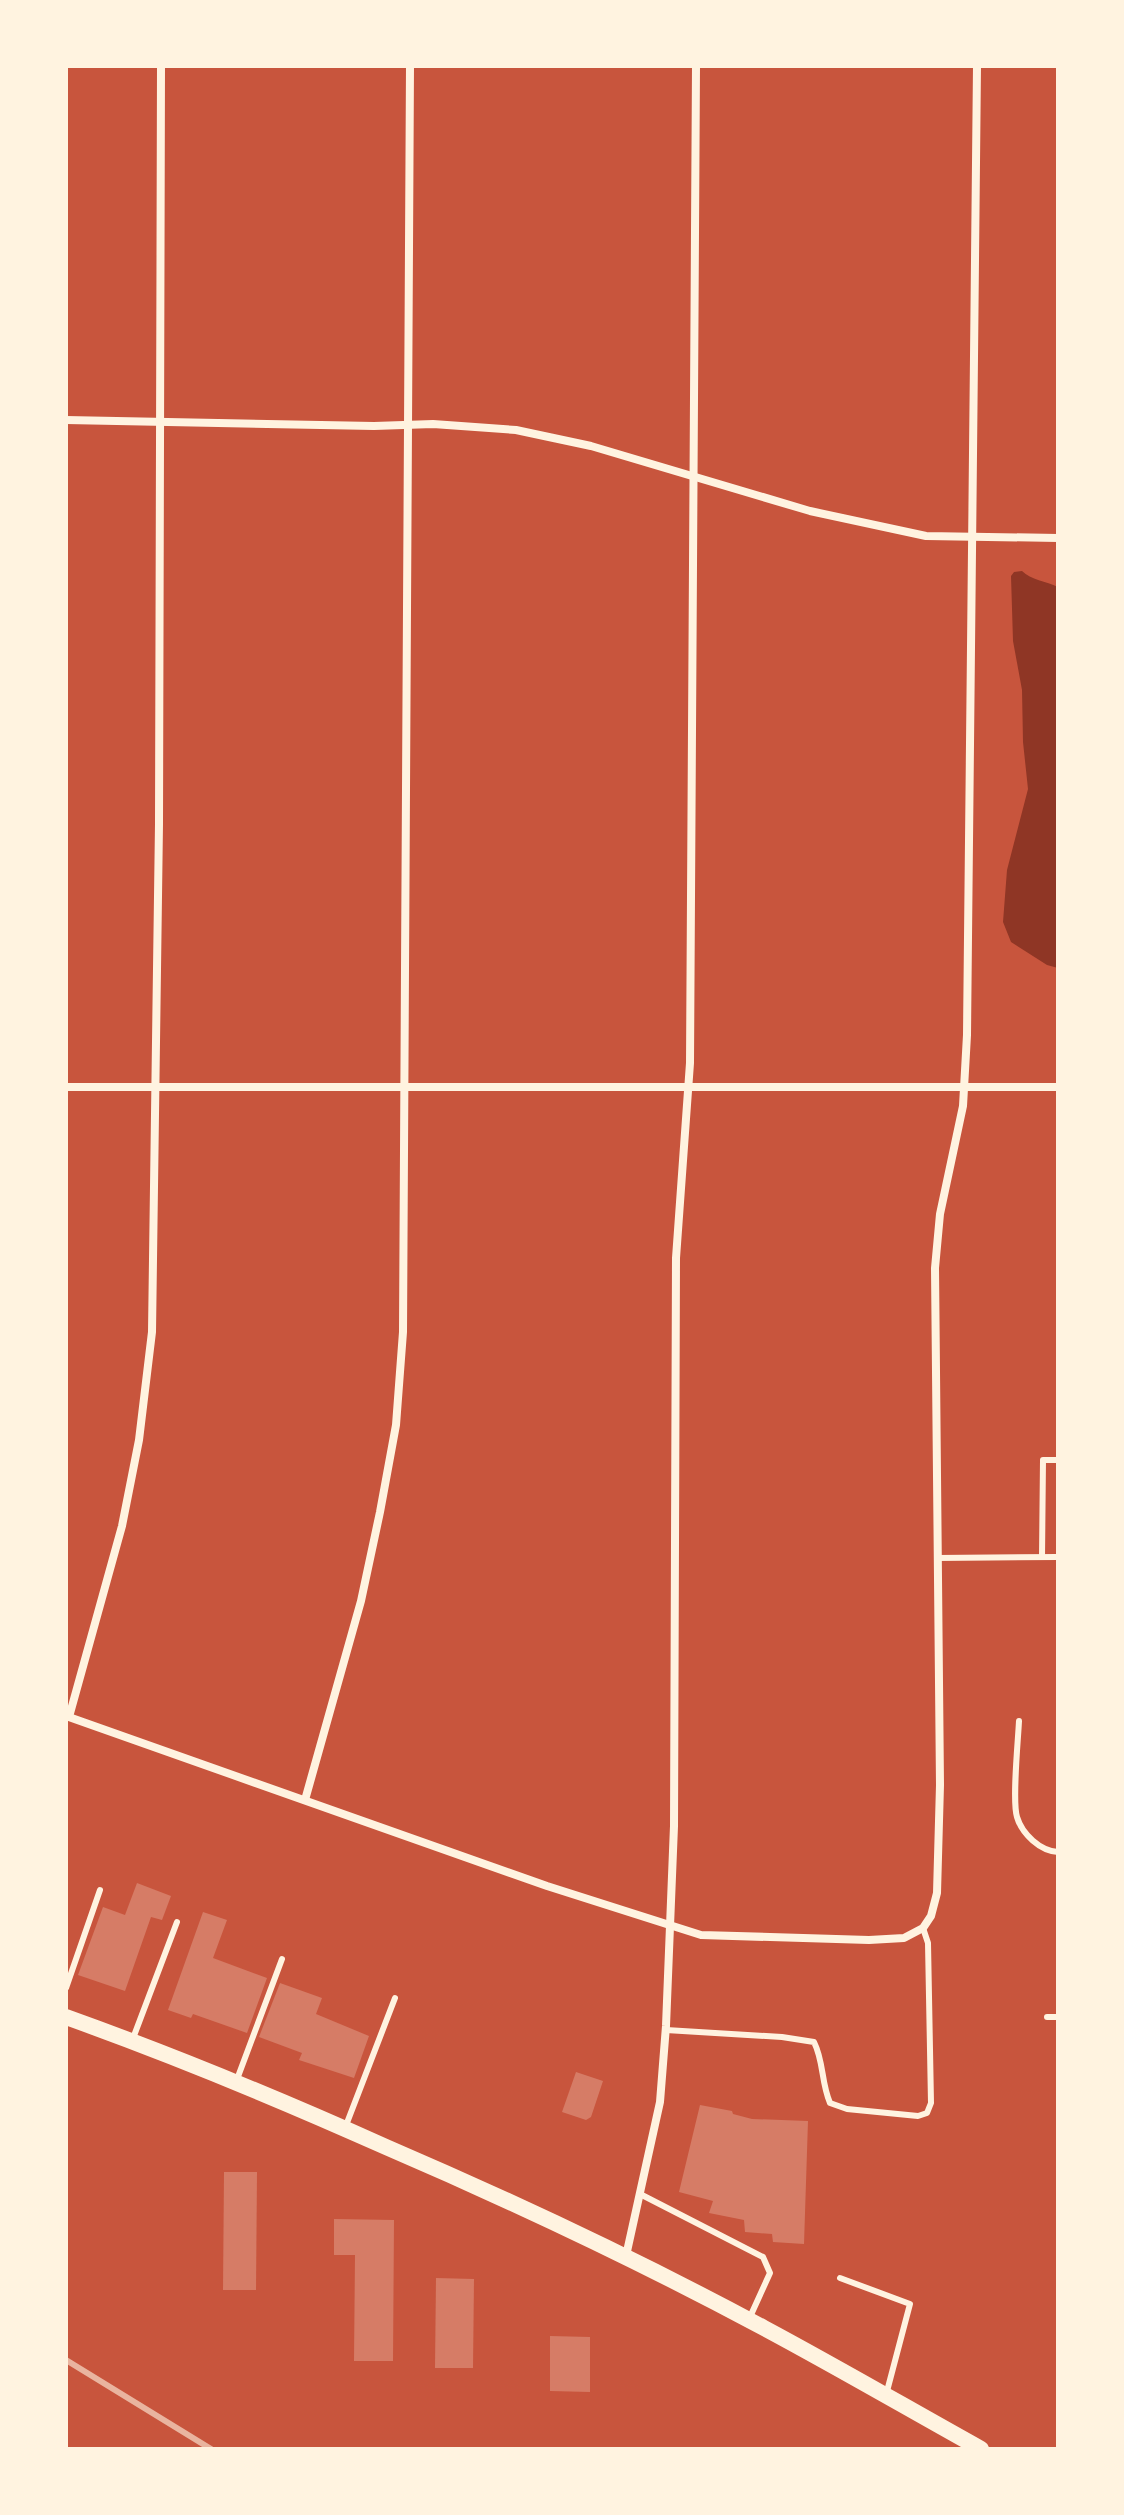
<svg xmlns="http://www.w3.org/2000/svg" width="1124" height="2515" viewBox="0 0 1124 2515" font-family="'Work Sans',sans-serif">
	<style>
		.water { fill: #8f3625 }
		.building { fill: #d67c66 }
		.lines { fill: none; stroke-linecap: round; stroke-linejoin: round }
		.service { stroke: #fff3e0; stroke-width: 6 }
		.minor { stroke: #fff3e0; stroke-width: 8 }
		.secondary { stroke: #fff3e0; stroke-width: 16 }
		.rail { stroke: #e9b49f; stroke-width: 6 }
	</style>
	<rect width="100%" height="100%" fill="#c8553d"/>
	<!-- water -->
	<path class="water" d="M1022,571c9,9 24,10 36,16v381l-11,-3 -36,-23 -8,-20 4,-52 21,-81 -5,-47 -1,-52 -9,-49 -2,-65 3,-4z"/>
	<!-- building -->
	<g class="building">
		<path d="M137,1883l34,13 -9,24 -11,-3 -26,74 -47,-16 25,-68 22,8z"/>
		<path d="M203,1912l24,8 -14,38 54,20 -20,55 -54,-19 -2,4 -23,-8z"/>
		<path d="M280,1983l42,15 -6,16 53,22 -15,42 -55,-18 3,-7 -43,-16z"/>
		<path d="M576,2072l27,9 -12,36 -5,3 -24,-8z"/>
		<path d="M700,2105l32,6 1,3 19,5 56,2 -4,123 -31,-2 -1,-8 -27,-2 -1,-12 -35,-7 4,-12 -34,-9z"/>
		<path d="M224,2172h33l-1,118h-33z"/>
		<path d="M334,2219l60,1 -1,141h-39l1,-106h-21z"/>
		<path d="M436,2278l38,1 -1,89h-38z"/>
		<path d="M550,2336l40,1v55l-40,-1z"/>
	</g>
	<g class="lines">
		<!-- service -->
		<g class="service">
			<path d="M1042,1557l1,-97h15"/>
			<path d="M937,1558l121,-1"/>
			<path d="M1019,1721c-1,21 -7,80 -2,96 5,17 23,34 41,35"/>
			<path d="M66,1988l34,-98"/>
			<path d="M1047,2017h11"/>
			<path d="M666,2030l116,7 32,5c10,20 7,40 16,61l17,6 71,7 9,-3 4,-10 -3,-160 -5,-15"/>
			<path d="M132,2041l45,-119"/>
			<path d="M236,2082l46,-123"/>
			<path d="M345,2128l50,-130"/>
			<path d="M640,2194l123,63 7,16 -20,44"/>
			<path d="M840,2278l70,26 -24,91"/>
		</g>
		<!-- minor -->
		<g class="minor">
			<path d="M66,420l308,6 59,-2 83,6 75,16 219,65 116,25 132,2"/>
			<path d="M66,1087h992"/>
			<path d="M66,1716l481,170 154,49 168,5 35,-2 19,-10 8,-12 6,-23 3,-108 -5,-517 5,-54 23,-108 4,-71 10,-969"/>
			<path d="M69,1717l53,-191 17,-86 13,-108 7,-508 2,-758"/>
			<path d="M305,1800l56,-199 19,-89 16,-87 7,-93 7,-1266"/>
			<path d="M626,2256l34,-154 6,-76 8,-200 2,-568 14,-195 6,-997"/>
		</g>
		<!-- secondary -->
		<path class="secondary" d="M66,2017c109,39 215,83 320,130 128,55 255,115 378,181 73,39 145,81 217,121"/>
		<!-- rail -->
		<path class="rail" d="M66,2360l145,89"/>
	</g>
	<!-- border -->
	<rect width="1124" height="2515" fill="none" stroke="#fff3e0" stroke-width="136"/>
</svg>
